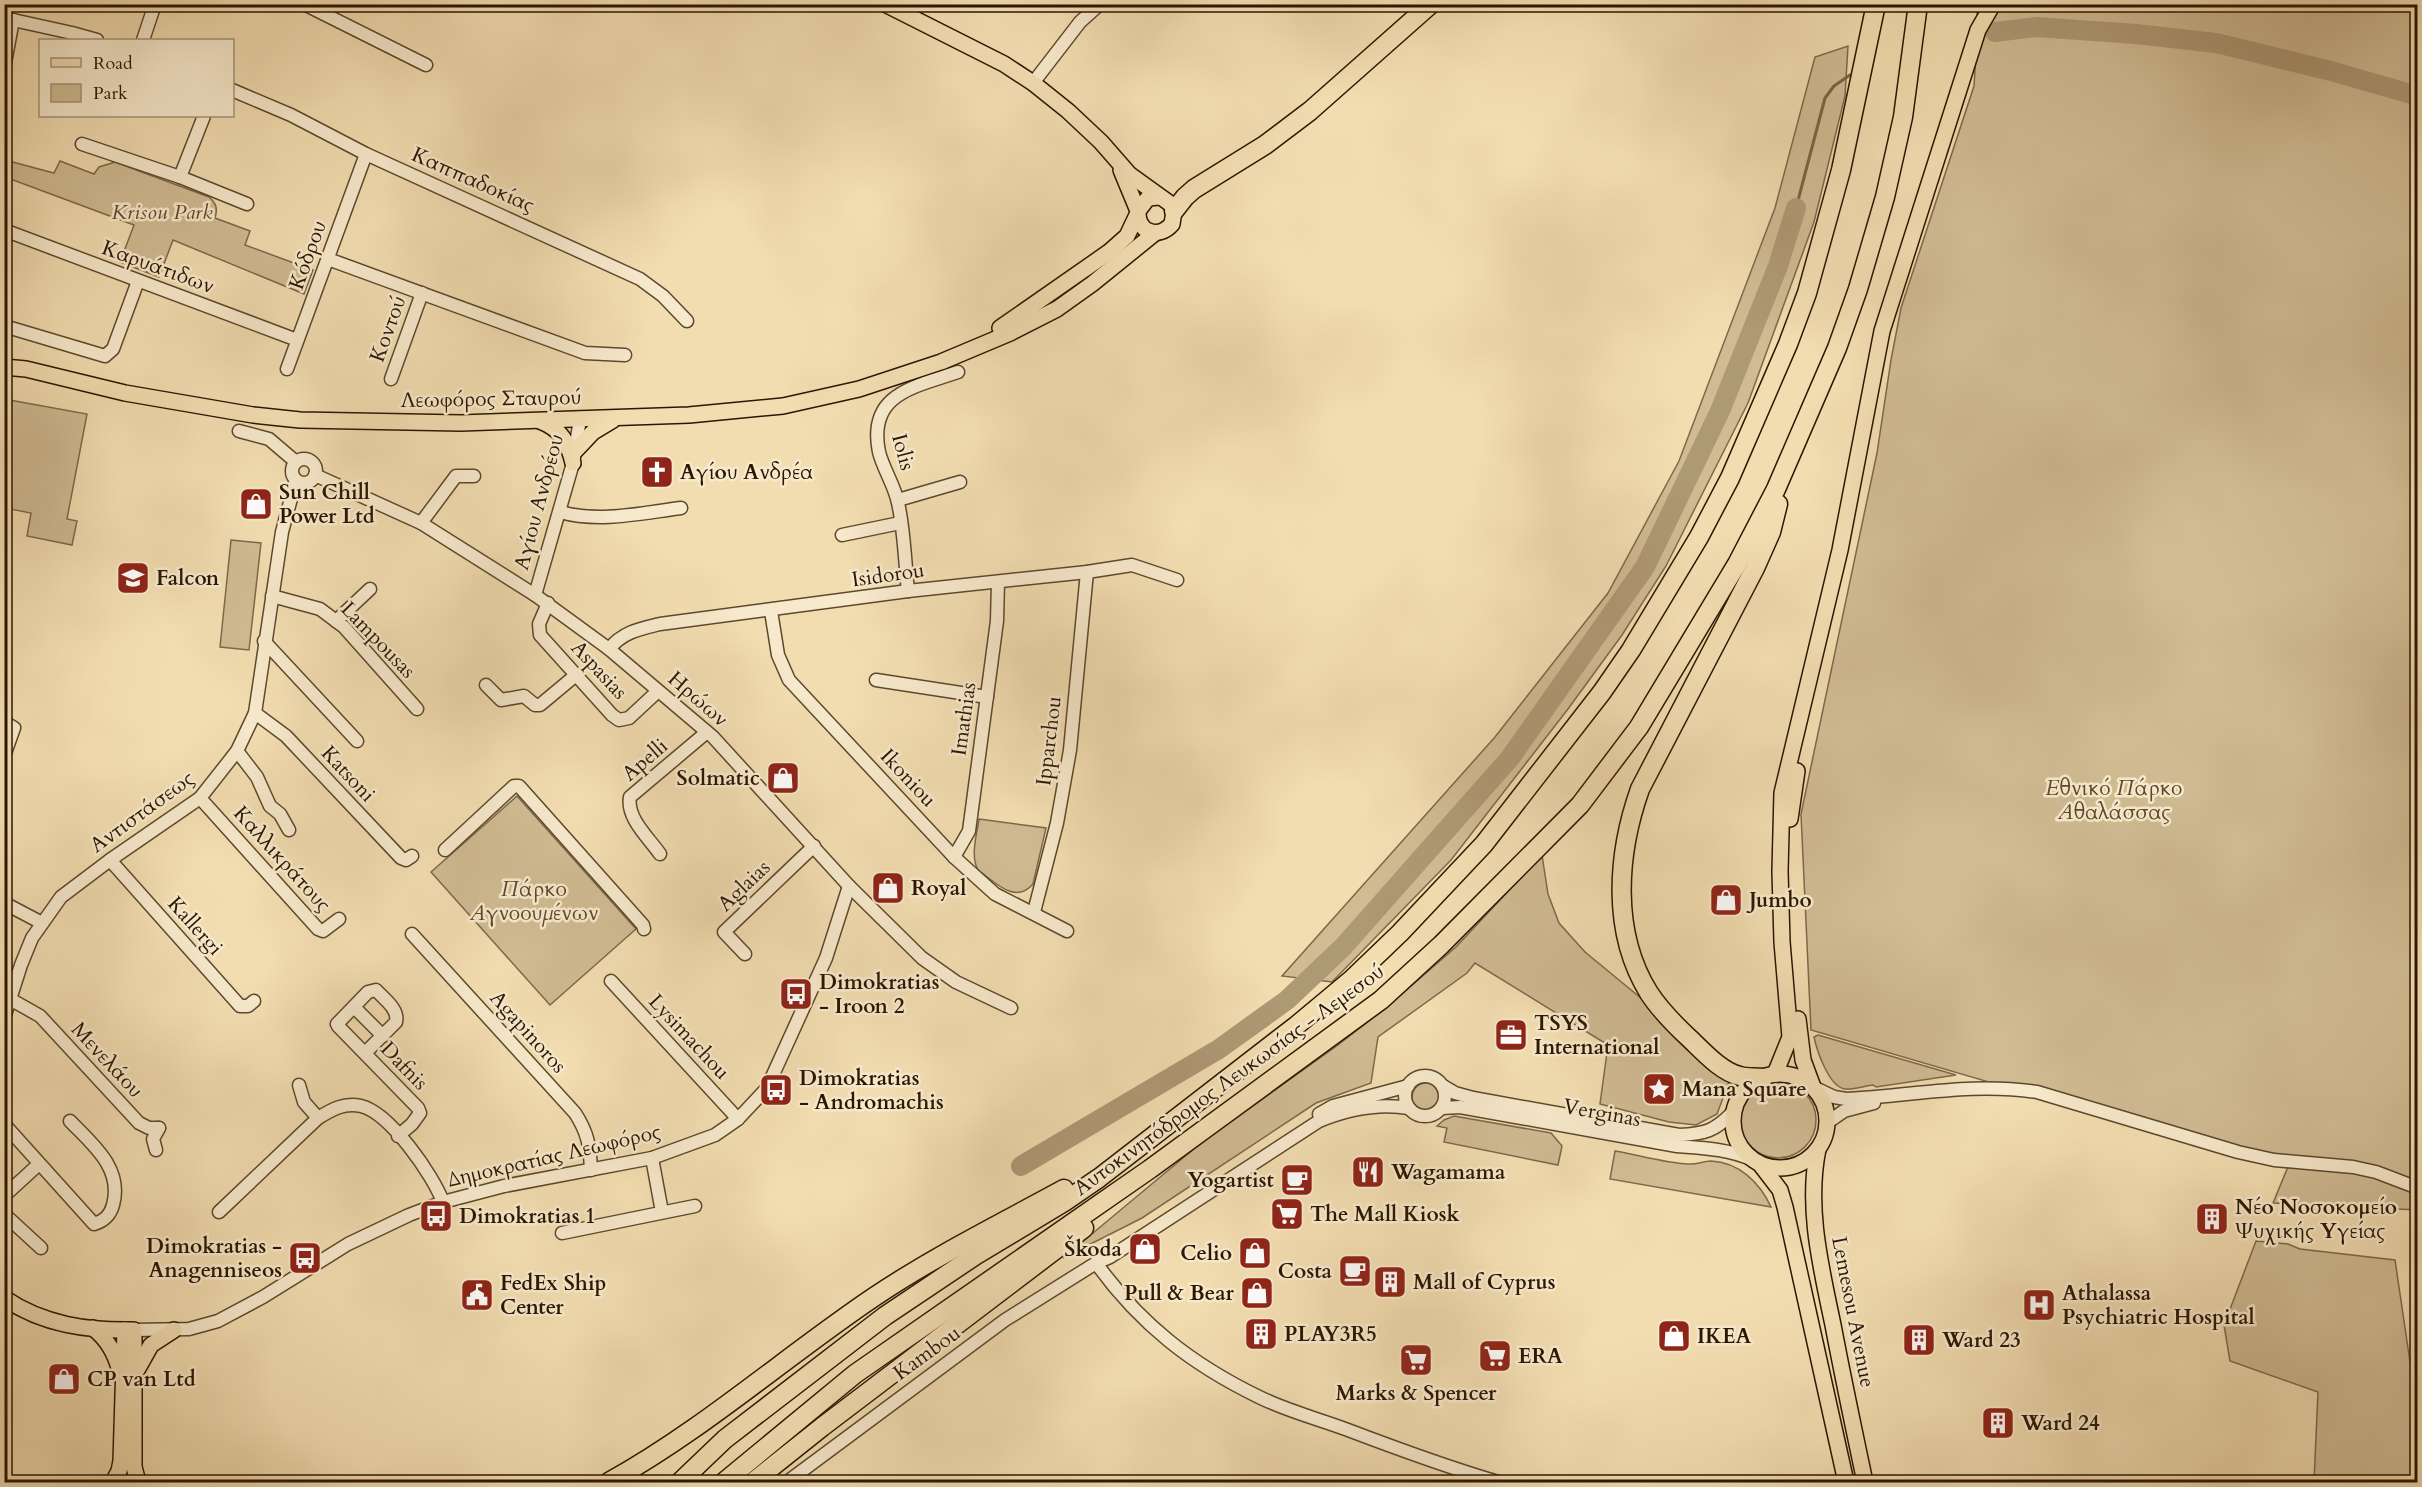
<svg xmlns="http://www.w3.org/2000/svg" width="2422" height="1487" viewBox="0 0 2422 1487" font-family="Cardo,serif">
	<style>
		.green { fill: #d0bb93; stroke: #7e684a; stroke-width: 1.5 }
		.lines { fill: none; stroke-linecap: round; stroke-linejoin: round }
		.stream { stroke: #7a6546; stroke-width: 3 }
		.river { stroke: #ae9975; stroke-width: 20 }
		.minor-casing { stroke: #5d482c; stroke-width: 15 }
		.major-casing { stroke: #2b1600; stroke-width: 18 }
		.highway-casing { stroke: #2b1600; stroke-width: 21 }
		.minor { stroke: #f7e9cc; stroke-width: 12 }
		.major { stroke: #f2ddb1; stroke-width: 15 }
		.highway { stroke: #f2ddb1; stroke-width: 18 }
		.labels { text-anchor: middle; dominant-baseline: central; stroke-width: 5; stroke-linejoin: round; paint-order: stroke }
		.street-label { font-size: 21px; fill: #2b1600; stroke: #f7e9cc }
		.park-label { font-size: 21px; font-style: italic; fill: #5d482c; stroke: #f7e9cc }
		.poi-label { font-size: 21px; font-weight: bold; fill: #2b1600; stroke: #f7e9cc; text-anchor: start }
	</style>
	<rect width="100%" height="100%" fill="#f2ddb1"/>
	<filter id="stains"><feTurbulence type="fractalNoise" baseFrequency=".00333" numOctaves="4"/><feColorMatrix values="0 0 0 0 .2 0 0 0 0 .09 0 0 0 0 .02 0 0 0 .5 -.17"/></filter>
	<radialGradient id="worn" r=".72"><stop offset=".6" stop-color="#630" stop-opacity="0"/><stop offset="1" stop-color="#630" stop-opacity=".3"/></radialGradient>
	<!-- green -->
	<g class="green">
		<path d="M1976,5h441v1205l-144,-7 17,-41 -219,-56 -260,-76 -10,-216 76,-361 14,-93 10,-52 73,-222 4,-66z"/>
		<path d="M1848,46l-3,50 -31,126 -66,181 -82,163 -44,69 -54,74 -117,151 -119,122 -50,-6 213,-239 113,-144 71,-132 96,-253 40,-151z"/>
		<path d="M5,160l49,13 6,-12 34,13 5,-7 16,-5 94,35c7,6 9,11 6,21l35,13 -5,14 68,25 -9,24 -131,-54 -14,37 -39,-15 14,-37 -129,-48z"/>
		<path d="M4,399l83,15 -20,105 10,2 -5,24 -45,-9 4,-23 -26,-5z"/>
		<path d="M231,540l30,3 -12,107 -29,-3z"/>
		<path d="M517,796l119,133 -86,76 -119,-133z"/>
		<path d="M979,819l67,9 -13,56c-18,21 -38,-2 -55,-14 -8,-14 -1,-36 1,-51z"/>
		<path d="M1542,855l6,39 11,29 26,29 68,56 76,74 -12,32 -21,11 -27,-3 -69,-18 8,-59 -133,-82 -8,10 -89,64 -7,46 -55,20 -174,115 -79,40 138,-115 137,-98 50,-39 68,-59z"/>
		<path d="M1818,1035l138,40 -80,12 -3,-2c-8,1 -20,5 -28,4 -16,-2 -28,-38 -31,-52z"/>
		<circle cx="1778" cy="1120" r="38"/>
		<circle cx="1426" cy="1097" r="14"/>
		<path d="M1454,1116l97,17 11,13 -4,19 -114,-23 3,-14 -10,-2 7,-6z"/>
		<path d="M1615,1151c24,4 49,12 73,13 8,1 16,-3 23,-3 28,1 49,22 60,46l-161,-28z"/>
		<path d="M2256,1241l32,3 12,5 95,11 18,122 4,1v99h-103l4,-90 -88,-31 -6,-36z"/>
	</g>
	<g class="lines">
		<!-- stream -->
		<path class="stream" d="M1796,208l29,-110 9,-12 16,-11"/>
		<!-- river -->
		<g class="river">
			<path d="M1995,32l41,-5 100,7 80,9 115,28 87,25"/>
			<path d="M1021,1166l198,-117 68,-49 56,-53 167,-189 135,-191 75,-156 58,-145 18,-58"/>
		</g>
		<defs>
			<g id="minor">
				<path d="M304,4l122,61"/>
				<path d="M4,18l68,15 25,7"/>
				<path d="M143,40l12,-36"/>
				<path d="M4,68l9,-48"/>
				<path d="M1033,83l47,-61 20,-18"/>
				<path d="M232,90l59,25 75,39 274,125 23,17 24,25"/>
				<path d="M82,144l98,33 67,27"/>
				<path d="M180,177l24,-61"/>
				<path d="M4,230l293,110"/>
				<path d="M328,259l257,94 40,2"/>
				<path d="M4,326l101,30 8,-7 25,-68"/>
				<path d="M287,369l79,-215"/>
				<path d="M391,379l31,-86"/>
				<path d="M239,431l30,8 27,23"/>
				<circle cx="304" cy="471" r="12"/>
				<path d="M315,475l106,48 114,72 74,54 104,88 136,149 73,72 34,24 55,26"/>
				<path d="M898,500l62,-18"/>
				<path d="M560,512c40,11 81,1 121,-4"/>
				<path d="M421,523l35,-47h18"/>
				<path d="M842,535l58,-12"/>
				<path d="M908,591c-3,-27 -4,-67 -11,-92 -4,-16 -14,-31 -18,-47 -12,-59 36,-65 79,-80"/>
				<path d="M535,595l38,-132 7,-44"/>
				<path d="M272,596l48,13 24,18 73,82"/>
				<path d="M548,603l-9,21 1,11 72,80 7,5 10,-2 29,-27"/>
				<path d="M771,611l7,44 11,25 165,177 41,37 72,37"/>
				<path d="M336,621l34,-32"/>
				<path d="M264,641l93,100"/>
				<path d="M609,649c14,-17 30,-20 51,-25l248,-33 179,-19 45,-7 45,15"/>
				<path d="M876,680l111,17"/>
				<path d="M486,685l15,15 23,-4 11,9h5l36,-30"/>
				<path d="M255,713l31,23 115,122 5,2 6,-4"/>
				<path d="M4,722l10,6 -10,28"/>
				<path d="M237,751l20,26 13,29 10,8 9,16"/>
				<path d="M200,798l118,131 5,2 16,-12"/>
				<path d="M445,850l69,-64h5l124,139 1,4"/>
				<path d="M660,854c-11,-16 -34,-36 -30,-57l77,-65"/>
				<path d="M954,857l15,-26 28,-210 1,-39"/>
				<path d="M110,860l130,146h8l6,-5"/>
				<path d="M4,903l38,20"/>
				<path d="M1034,912l23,-89 13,-73 17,-178"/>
				<path d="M412,934l163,179c13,20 15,33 16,57"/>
				<path d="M745,954l-21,-22 90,-86"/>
				<path d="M611,981l127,138"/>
				<path d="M10,999l30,17 99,107 10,5h10"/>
				<path d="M354,1007l29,29"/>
				<path d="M4,1018l17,-53 11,-27 29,-41 49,-37 90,-62 37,-47 18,-38 27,-181 14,-52"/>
				<path d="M365,1053l31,-31c3,-13 -12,-23 -20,-32l-8,2 -31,32 1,2 80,82 2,5 -8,11 -14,12"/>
				<circle cx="1425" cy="1096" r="20"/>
				<path d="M299,1085l5,17 14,16"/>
				<path d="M1443,1086l12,7 18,5 206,37c26,-1 36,-4 54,-23"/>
				<path d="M1813,1087l21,10 12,2c67,-3 124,-17 191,-7l201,60 36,8 79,7 23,5 42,16"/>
				<path d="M1442,1108l18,-1 217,39c27,2 52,3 76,14"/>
				<path d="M1319,1114l14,-8 75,-20"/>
				<path d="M1828,1122l16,-11 30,-8"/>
				<path d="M4,1124l90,100c10,-3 16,-8 19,-19 10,-37 -20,-60 -43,-84"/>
				<path d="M156,1150l-3,-11 6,-11"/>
				<path d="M652,1158l10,54"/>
				<path d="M4,1196l35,-32"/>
				<path d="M219,1212l99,-94c13,-8 26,-16 43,-12 29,7 72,69 82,96"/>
				<path d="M4,1214l37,34"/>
				<path d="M562,1233l133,-27"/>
				<path d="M1096,1263c44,61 95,101 163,134 28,14 60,22 89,33 50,19 99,37 150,52"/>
				<path d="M134,1330l55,-1 29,-8 45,-24 85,-53 61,-29 34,-13 61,-16 148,-28 63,-23 23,-16 29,-31 59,-130 23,-72"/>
				<path d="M787,1482l218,-162 91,-57 14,-6 209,-136c29,-12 59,-18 90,-13"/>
			</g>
			<g id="major">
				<path d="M885,4l119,60 29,19 35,28 33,31 28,32 43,31 2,6 -2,13c-14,16 -35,8 -34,-13l10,-13 11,-1"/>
				<path d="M1121,170l17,41"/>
				<path d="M1000,328l109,-76 18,-16 10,-21"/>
				<path d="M4,367l22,2 99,24 128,22 47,5 161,3 228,-8 94,-9 76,-17 82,-27 69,-29 47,-24 35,-25 63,-51"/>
				<path d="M540,421c21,8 28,21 33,42"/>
				<path d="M575,451l18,-19 20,-12"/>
				<path d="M1790,819l7,-48"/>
				<path d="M1798,1019l5,41 10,27"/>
				<circle cx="1780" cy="1121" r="47"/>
				<path d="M1775,1074l15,-37 -8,-95 -2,-71 2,-78 58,-243 42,-219 96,-301 15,-26"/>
				<path d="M1818,1149c-12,59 3,118 15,176 10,53 21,105 32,157"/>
				<path d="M1760,1164l20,26 5,17 61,275"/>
				<path d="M4,1298c39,27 85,33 130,32v137l4,15"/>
				<path d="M93,1328c15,12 22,25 27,43"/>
				<path d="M137,1370l14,-25 23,-15"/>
				<path d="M113,1482l6,-11 2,-10 4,-131"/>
			</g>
			<g id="highway">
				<path d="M1174,211l11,-14 9,-8 71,-44 45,-34 121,-107"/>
				<path d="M1763,1078c-8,-1 -16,0 -23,-2 -19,-4 -38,-26 -51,-38 -15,-14 -29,-28 -40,-45 -38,-61 -32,-139 -9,-204l115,-221 16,-36 7,-28"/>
				<path d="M609,1482c94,-52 176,-125 265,-185 61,-41 126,-73 190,-108"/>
				<path d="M680,1482l45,-43 160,-123 91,-61 88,-53 35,-24 198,-153 54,-45 49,-47 84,-89 118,-152 29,-42 68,-113 31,-59 58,-134 19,-51 34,-123 35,-166"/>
				<path d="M724,1482l131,-108 295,-205 231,-169 60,-55 139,-140 59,-78 98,-163 39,-75 61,-141 21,-59 27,-92 18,-80 15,-113"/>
				<path d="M753,1482l69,-55 262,-199"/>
			</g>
		</defs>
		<!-- minor casing -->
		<use href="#minor" class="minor-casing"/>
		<!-- major casing -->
		<use href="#major" class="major-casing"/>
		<!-- highway casing -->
		<use href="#highway" class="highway-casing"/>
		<!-- minor -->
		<use href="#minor" class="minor"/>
		<!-- major -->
		<use href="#major" class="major"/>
		<!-- highway -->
		<use href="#highway" class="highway"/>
	</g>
	<!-- icons -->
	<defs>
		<symbol id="church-square" viewBox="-11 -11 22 22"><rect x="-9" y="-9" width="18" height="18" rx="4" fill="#8f2418" stroke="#f7e9cc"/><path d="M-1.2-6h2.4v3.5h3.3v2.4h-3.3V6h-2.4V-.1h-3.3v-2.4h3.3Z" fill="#fff"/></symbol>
		<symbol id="shop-square" viewBox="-11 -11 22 22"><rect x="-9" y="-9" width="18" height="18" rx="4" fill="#8f2418" stroke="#f7e9cc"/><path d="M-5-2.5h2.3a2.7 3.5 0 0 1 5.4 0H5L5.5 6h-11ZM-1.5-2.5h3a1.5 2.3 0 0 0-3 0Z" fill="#fff"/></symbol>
		<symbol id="school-square" viewBox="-11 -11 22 22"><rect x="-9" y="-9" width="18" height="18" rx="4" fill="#8f2418" stroke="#f7e9cc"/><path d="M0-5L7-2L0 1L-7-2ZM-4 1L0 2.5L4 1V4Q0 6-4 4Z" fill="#fff"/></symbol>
		<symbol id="bus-square" viewBox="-11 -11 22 22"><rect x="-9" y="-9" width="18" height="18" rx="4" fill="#8f2418" stroke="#f7e9cc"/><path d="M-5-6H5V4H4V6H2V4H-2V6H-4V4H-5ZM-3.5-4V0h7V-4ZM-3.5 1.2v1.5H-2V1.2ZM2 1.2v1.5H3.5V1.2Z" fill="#fff"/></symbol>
		<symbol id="office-square" viewBox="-11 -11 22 22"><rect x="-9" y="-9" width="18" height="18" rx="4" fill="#8f2418" stroke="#f7e9cc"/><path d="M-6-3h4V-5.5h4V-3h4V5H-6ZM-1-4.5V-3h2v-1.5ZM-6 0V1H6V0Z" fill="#fff"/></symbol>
		<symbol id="sight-square" viewBox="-11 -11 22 22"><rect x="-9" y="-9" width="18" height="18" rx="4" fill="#8f2418" stroke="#f7e9cc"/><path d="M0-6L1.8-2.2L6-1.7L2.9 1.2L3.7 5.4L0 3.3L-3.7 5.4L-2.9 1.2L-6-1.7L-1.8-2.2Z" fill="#fff"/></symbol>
		<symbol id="restaurant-square" viewBox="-11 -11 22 22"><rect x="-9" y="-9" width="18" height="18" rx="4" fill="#8f2418" stroke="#f7e9cc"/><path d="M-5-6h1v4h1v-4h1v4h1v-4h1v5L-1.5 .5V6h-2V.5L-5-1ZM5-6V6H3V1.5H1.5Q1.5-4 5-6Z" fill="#fff"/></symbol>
		<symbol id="cafe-square" viewBox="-11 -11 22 22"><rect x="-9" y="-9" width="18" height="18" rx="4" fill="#8f2418" stroke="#f7e9cc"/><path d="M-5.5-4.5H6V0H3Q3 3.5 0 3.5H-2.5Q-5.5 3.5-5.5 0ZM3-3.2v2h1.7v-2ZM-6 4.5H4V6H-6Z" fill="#fff"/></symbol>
		<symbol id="supermarket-square" viewBox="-11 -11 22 22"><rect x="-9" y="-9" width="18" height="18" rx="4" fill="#8f2418" stroke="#f7e9cc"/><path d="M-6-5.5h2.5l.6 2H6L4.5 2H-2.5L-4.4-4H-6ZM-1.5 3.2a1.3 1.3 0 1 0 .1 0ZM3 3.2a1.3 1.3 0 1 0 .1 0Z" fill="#fff"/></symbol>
		<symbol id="building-square" viewBox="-11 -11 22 22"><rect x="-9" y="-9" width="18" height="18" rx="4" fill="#8f2418" stroke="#f7e9cc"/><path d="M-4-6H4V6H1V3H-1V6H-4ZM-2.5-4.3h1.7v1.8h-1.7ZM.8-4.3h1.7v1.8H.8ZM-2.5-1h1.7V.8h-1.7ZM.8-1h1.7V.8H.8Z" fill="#fff"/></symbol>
		<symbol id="civic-square" viewBox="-11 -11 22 22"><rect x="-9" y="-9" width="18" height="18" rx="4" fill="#8f2418" stroke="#f7e9cc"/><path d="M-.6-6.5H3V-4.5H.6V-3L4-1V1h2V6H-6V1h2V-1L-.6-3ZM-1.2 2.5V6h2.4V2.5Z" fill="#fff"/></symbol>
		<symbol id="hospital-square" viewBox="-11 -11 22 22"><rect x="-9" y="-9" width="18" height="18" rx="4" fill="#8f2418" stroke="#f7e9cc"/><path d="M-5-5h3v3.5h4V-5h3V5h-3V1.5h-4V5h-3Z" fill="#fff"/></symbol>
	</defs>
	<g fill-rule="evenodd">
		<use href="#church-square" x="638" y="453" width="38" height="38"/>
		<use href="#shop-square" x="237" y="485" width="38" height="38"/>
		<use href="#school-square" x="114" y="559" width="38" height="38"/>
		<use href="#shop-square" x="764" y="759" width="38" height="38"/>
		<use href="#shop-square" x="869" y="869" width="38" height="38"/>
		<use href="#shop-square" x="1707" y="881" width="38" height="38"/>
		<use href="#bus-square" x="777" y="975" width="38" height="38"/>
		<use href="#office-square" x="1492" y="1016" width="38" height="38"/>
		<use href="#sight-square" x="1640" y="1070" width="38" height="38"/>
		<use href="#bus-square" x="757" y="1071" width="38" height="38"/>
		<use href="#restaurant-square" x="1349" y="1153" width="38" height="38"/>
		<use href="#cafe-square" x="1278" y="1161" width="38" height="38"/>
		<use href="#supermarket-square" x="1268" y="1195" width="38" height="38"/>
		<use href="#bus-square" x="417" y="1197" width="38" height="38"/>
		<use href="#building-square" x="2193" y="1200" width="38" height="38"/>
		<use href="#shop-square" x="1126" y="1230" width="38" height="38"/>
		<use href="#shop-square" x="1236" y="1234" width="38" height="38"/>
		<use href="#bus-square" x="286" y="1239" width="38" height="38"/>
		<use href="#cafe-square" x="1336" y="1252" width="38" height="38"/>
		<use href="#building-square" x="1371" y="1263" width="38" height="38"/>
		<use href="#shop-square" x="1238" y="1274" width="38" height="38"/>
		<use href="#civic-square" x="458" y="1276" width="38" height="38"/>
		<use href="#hospital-square" x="2020" y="1286" width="38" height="38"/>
		<use href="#building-square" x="1242" y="1315" width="38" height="38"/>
		<use href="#shop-square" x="1655" y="1317" width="38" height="38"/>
		<use href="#building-square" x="1900" y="1321" width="38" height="38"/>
		<use href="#supermarket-square" x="1476" y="1337" width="38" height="38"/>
		<use href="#supermarket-square" x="1397" y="1341" width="38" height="38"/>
		<use href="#shop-square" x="45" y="1360" width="38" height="38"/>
		<use href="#building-square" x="1979" y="1404" width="38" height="38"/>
	</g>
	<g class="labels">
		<!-- street labels -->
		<g class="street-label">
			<text transform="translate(473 180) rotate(24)">Καππαδοκίας</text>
			<text transform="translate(308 255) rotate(-70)">Κόδρου</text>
			<text transform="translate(158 267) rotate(20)">Καρυάτιδων</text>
			<text transform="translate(388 329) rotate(-70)">Κοντού</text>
			<text transform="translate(491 399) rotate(-1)">Λεωφόρος Σταυρού</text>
			<text transform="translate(903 452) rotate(75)">Iolis</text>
			<text transform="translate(539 502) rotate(-75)">Αγίου Ανδρέου</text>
			<text transform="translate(888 575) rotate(-8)">Isidorou</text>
			<text transform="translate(378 640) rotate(46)">Lampousas</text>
			<text transform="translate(599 670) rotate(47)">Aspasias</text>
			<text transform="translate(698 699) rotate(41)">Ηρώων</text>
			<text transform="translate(964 719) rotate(-82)">Imathias</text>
			<text transform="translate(1049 741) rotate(-83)">Ipparchou</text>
			<text transform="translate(645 760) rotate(-41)">Apelli</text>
			<text transform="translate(348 774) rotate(47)">Katsoni</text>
			<text transform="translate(908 778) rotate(47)">Ikoniou</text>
			<text transform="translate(142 812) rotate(-36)">Αντιστάσεως</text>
			<text transform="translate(282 859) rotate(48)">Καλλικράτους</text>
			<text transform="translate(744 886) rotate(-44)">Aglaias</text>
			<text transform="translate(195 926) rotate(48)">Kallergi</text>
			<text transform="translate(528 1032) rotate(48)">Agapinoros</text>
			<text transform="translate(689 1037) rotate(47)">Lysimachou</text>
			<text transform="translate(107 1060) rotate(47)">Μενελάου</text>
			<text transform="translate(404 1066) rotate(46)">Dafnis</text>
			<text transform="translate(1229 1080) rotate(-36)">Αυτοκινητόδρομος Λευκωσίας - Λεμεσού</text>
			<text transform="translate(1602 1113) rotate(10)">Verginas</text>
			<text transform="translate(554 1156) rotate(-13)">Δημοκρατίας Λεωφόρος</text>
			<text transform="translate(1853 1312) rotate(79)">Lemesou Avenue</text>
			<text transform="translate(927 1353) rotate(-36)">Kambou</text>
		</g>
		<!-- park labels -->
		<g class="park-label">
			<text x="162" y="212">Krisou Park</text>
			<text x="2114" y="788">Εθνικό Πάρκο<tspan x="2114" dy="24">Αθαλάσσας</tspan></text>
			<text x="534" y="889">Πάρκο<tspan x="534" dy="24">Αγνοουμένων</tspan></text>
		</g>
		<!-- poi labels -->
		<g class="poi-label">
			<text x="680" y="472">Αγίου Ανδρέα</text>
			<text x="279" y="492">Sun Chill<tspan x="279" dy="24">Power Ltd</tspan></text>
			<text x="156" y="578">Falcon</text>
			<text x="760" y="778" text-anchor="end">Solmatic</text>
			<text x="911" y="888">Royal</text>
			<text x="1749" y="900">Jumbo</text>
			<text x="819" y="982">Dimokratias<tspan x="819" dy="24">- Iroon 2</tspan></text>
			<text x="1534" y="1023">TSYS<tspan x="1534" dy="24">International</tspan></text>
			<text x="799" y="1078">Dimokratias<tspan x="799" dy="24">- Andromachis</tspan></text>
			<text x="1682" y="1089">Mana Square</text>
			<text x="1391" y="1172">Wagamama</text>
			<text x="1274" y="1180" text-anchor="end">Yogartist</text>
			<text x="2235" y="1207">Νέο Νοσοκομείο<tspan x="2235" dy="24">Ψυχικής Υγείας</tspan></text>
			<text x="1310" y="1214">The Mall Kiosk</text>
			<text x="459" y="1216">Dimokratias 1</text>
			<text x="282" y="1246" text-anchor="end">Dimokratias -<tspan x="282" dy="24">Anagenniseos</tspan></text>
			<text x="1122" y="1249" text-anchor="end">Škoda</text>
			<text x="1232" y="1253" text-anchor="end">Celio</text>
			<text x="1332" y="1271" text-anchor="end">Costa</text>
			<text x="1413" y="1282">Mall of Cyprus</text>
			<text x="500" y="1283">FedEx Ship<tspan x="500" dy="24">Center</tspan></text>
			<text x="1234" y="1293" text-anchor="end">Pull &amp; Bear</text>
			<text x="2062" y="1293">Athalassa<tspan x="2062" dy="24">Psychiatric Hospital</tspan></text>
			<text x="1284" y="1334">PLAY3R5</text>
			<text x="1697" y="1336">IKEA</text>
			<text x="1942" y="1340">Ward 23</text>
			<text x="1518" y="1356">ERA</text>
			<text x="87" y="1379">CP van Ltd</text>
			<text x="1416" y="1393" text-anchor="middle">Marks &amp; Spencer</text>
			<text x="2021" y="1423">Ward 24</text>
		</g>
	</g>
	<!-- margin -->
	<rect width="2422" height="1487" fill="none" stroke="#f2ddb1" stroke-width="24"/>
	<rect x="6" y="6" width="2410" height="1475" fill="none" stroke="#2b1600" stroke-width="3"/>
	<rect x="12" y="12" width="2398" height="1463" fill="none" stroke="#2b1600" stroke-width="1.5"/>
	<!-- legend -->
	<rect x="39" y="39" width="195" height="78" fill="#f7e9cc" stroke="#a5957a" stroke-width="1.5"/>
	<rect x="51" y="58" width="30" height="9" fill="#f2ddb1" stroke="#a5957a" stroke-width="1.5"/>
	<text x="93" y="69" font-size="18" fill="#2b1600">Road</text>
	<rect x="51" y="84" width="30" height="18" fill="#d0bb93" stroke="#a5957a" stroke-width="1.5"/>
	<text x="93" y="99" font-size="18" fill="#2b1600">Park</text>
	<rect width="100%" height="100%" filter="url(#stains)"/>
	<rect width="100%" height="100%" fill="url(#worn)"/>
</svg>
